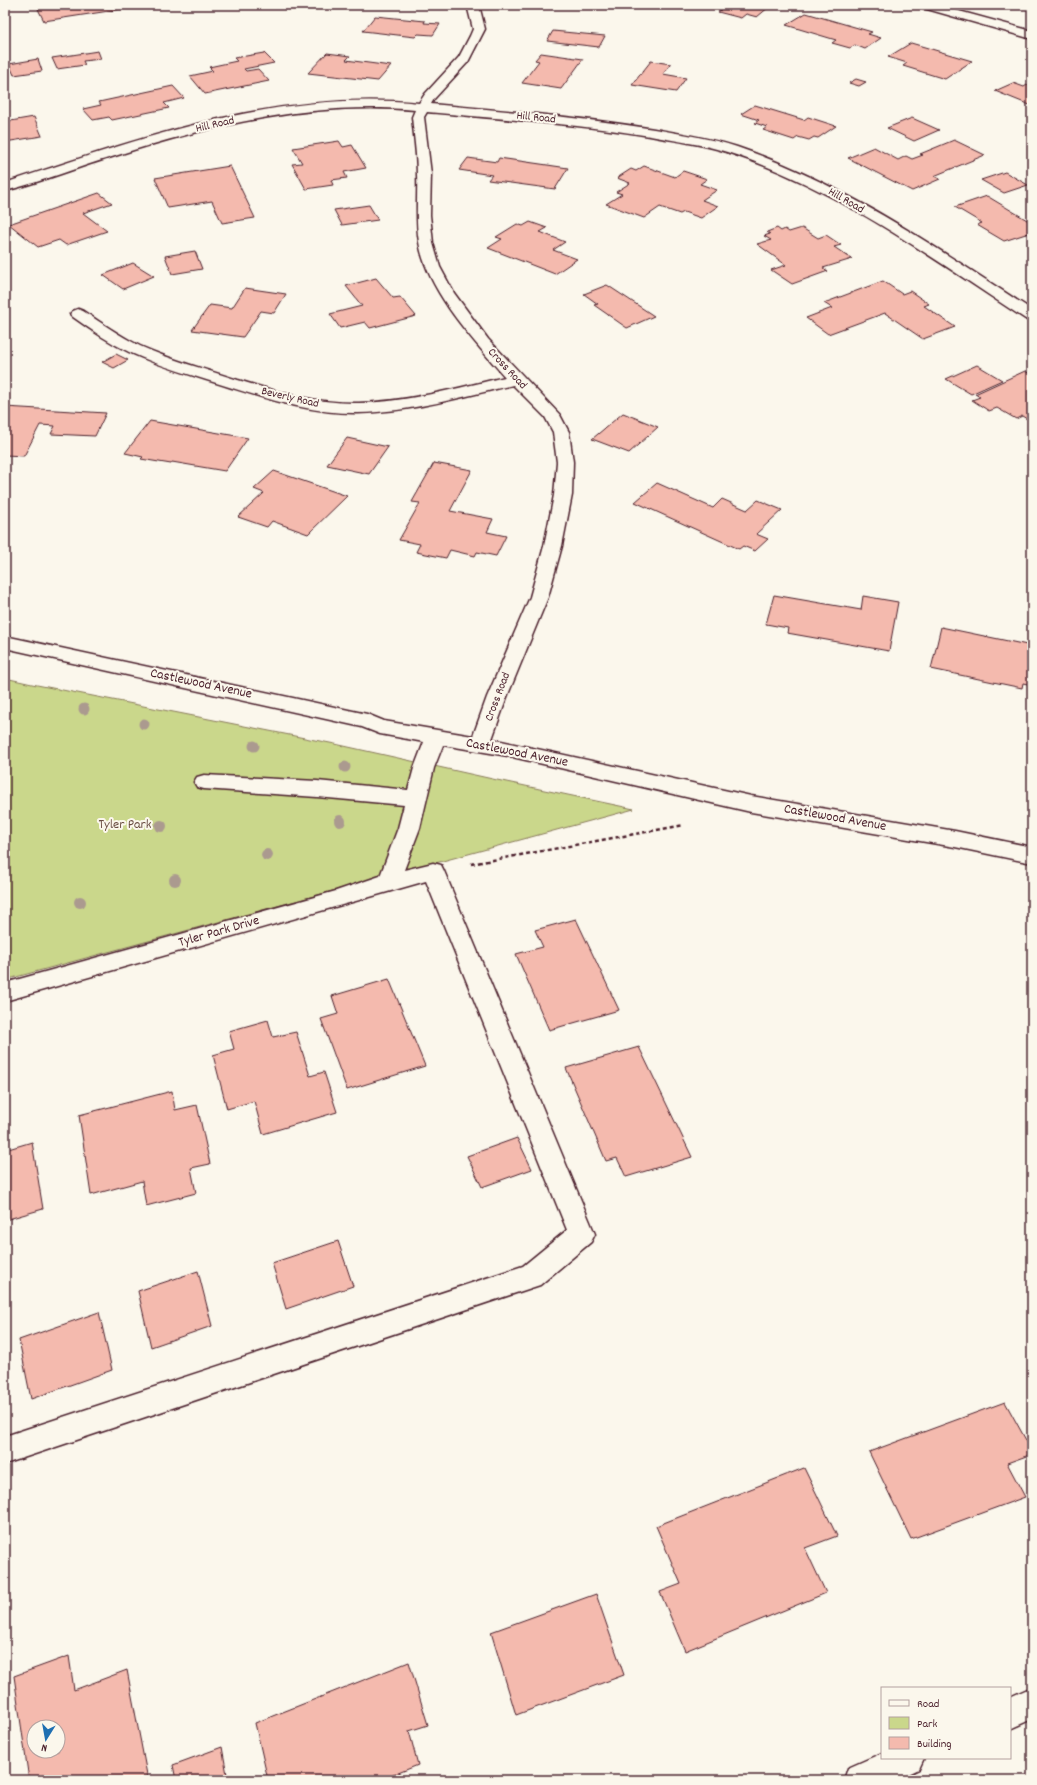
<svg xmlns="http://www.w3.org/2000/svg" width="1037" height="1785" viewBox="0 0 1037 1785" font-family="Dekko,sans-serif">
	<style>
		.green { fill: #cad78b; stroke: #8a7b5b }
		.building { fill: #f4baae; stroke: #4a1f2b; fill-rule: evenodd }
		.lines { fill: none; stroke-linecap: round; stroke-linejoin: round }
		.minor-casing { stroke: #4a1f2b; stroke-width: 3 }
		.path { stroke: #4a1f2b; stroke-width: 2.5; stroke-dasharray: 4 3; stroke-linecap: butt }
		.minor { fill: #fbf7ec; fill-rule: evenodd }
		.tree { fill: #ab9a8f }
		.labels { text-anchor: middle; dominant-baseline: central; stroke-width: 4; stroke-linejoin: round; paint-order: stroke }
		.far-street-label { font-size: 12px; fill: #4a1f2b; stroke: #fbf7ec }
		.street-label { font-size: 14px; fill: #4a1f2b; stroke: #fbf7ec }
		.park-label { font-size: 14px; fill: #6a4d43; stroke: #fbf7ec }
	</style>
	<rect width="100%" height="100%" fill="#fbf7ec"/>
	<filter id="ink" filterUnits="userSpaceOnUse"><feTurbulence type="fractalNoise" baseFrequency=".025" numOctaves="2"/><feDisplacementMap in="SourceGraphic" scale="8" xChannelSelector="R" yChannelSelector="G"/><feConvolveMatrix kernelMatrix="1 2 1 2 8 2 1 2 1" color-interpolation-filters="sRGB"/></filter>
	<g filter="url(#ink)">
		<!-- green -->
		<path class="green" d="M5,678l27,6 303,60 162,36 137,29 -629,171z"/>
		<!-- building -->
		<g class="building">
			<path d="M63,5h56l3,4 -78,12 -6,-12z"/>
			<path d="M699,5h63l7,2 -12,10 -11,-3 -5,4 -23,-6 3,-2z"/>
			<path d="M806,13l66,19 -4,2 13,4 -16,11 -10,-4 -5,3 -18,-5 4,-3 -50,-15z"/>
			<path d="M375,16l50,5 -1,2 16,1 -7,11 -15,-1 -3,3 -52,-6z"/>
			<path d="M553,31l52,5 -6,11 -52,-6z"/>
			<path d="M911,43l61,18 -27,18 -42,-13 4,-3 -19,-6z"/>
			<path d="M98,51l3,8 -18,2 2,4 -28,4 -5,-11z"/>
			<path d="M264,53l10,10 -30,6 2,2 12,-2 11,12 -64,13 -15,-18 23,-5 -4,-4 28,-6 -3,-3z"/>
			<path d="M327,53l23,3 -4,4 45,6 -13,15 -70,-8z"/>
			<path d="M541,53l42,6 -22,30 -39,-6 17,-22 -4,-1z"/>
			<path d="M38,59l4,12 -28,4 -5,-11z"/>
			<path d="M651,61l20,3 -8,10 23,4 -10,14 -44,-7z"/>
			<path d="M856,79l10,3 -7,4 -10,-3z"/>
			<path d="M1013,83l11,4 3,-2 5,2v19l-37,-15z"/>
			<path d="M173,86l11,12 -20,5 5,5 -57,12 -3,-3 -16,3 -10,-11 18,-4 -2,-3z"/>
			<path d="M755,105l49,15 4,-3 28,9 -18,12 -4,-1 -5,3 -11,-3 -4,3 -31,-10 4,-3 -12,-4 4,-3 -18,-6z"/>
			<path d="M34,117l8,19 -37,6v-20z"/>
			<path d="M912,118l27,12 -25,11 -27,-13z"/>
			<path d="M954,140l31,15 -51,21 6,3 -28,12 -64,-33 26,-11 24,13 8,-4 6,3 11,-4 -3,-1z"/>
			<path d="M339,141l4,6 9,-2 14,23 -22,4 3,6 -16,2 2,5 -27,4 -14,-25 10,-1 -9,-15z"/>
			<path d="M468,158l29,4 2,-4 69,10 -13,21 -67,-9 4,-5 -33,-5z"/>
			<path d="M230,166l25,52 -33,5 -10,-22 -44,7 -13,-30z"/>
			<path d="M644,166l31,11 8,-6 24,8 -7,5 17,6 -15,10 16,6 -17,12 -17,-6 -4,2 -20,-7 -16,11 -38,-14 16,-10 -6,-2 14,-9 -13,-5 14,-9 5,2z"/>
			<path d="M1005,172l23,13 -24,8 -23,-13z"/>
			<path d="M99,193l13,10 -29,10 24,18 -41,14 -7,-5 -21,7 -29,-23z"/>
			<path d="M987,196l45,27v9l-28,9 -27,-16 5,-2 -27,-16z"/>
			<path d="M369,205l9,15 -36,5 -8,-15z"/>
			<path d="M530,222l17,6 -7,4 25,10 -12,8 24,9 -22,15 -67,-26 14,-9 -6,-2 21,-13 6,2z"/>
			<path d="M777,228l4,3 4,-2 4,3 13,-4 16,10 8,-3 15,10 -7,2 18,12 -29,9 5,3 -36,13 -21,-14 15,-5 -29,-21 14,-4 -7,-4 6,-2 -3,-2z"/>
			<path d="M195,251l7,18 -30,5 -7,-18z"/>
			<path d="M133,263l21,13 -31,13 -20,-14z"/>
			<path d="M376,278l17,20 7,-1 16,19 -46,12 -5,-6 -25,6 -10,-14 32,-8 -16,-20z"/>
			<path d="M883,281l19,13 8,-3 19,13 -5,2 31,21 -32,12 -38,-26 -57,21 -22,-16 26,-10 -8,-5z"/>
			<path d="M607,285l47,31 -27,12 -33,-23 4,-1 -14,-10z"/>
			<path d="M245,288l41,6 -12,19 -13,-2 -18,26 -51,-7 18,-25 22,3z"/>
			<path d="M116,354l12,6 -14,8 -12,-6z"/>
			<path d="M977,365l25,15 -31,14 -25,-15z"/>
			<path d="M1025,371l7,4v47l-10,-6 -6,3 -19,-11 -8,3 -17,-11 8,-3 -5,-3z"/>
			<path d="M5,407l101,6 -11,23 -44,-2 4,-8 -15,-1 -16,31 -19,-1z"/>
			<path d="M623,413l35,14 -29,26 -37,-14z"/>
			<path d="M150,421l98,17 -23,33 -53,-9 -1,2 -30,-5 2,-2 -18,-4z"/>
			<path d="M347,438l41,9 -19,27 -42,-9z"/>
			<path d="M434,463l38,7 -22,41 43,8 -6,13 19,4 -10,20 -19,-4 -2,4 -25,-6 -4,8 -30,-6 4,-8 -21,-4 21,-37 -8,-1z"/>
			<path d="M274,471l73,25 -39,38 -36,-13 -5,6 -29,-10 26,-24 -10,-4z"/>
			<path d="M657,483l56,25 9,-9 25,11 11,-10 24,10 -26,24 12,5 -13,12 -12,-5 -4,3 -104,-47z"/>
			<path d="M774,595l87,15 2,-14 35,6 -9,49 -102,-18 1,-5 -22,-4z"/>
			<path d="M941,627l91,19v39l-9,-2 -1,5 -91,-19z"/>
			<path d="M576,919l43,91 -70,20 -33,-76 27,-7 -8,-17z"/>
			<path d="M389,979l36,87 -78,24 -26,-71 17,-5 -6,-18z"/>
			<path d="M268,1020l5,17 23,-5 14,44 14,-4 13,40 -74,22 -9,-33 -27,8 -14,-54 21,-6 -5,-18z"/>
			<path d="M639,1047l53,110 -66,20 -9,-19 -11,3 -40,-93z"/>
			<path d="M172,1091l3,19 22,-5 13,59 -19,4 5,25 -50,13 -4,-25 -51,14 -12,-80z"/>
			<path d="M517,1138l15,31 -50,18 -15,-31z"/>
			<path d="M32,1142l11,67 -38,11v-70z"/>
			<path d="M338,1241l15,45 -67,23 -14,-46z"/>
			<path d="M198,1271l14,55 -61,21 -13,-56z"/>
			<path d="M99,1312l13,58 -81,29 -12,-59z"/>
			<path d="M1005,1402l27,49v3l-25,9 18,34 -114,42 -42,-87z"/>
			<path d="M804,1468l33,68 -32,12 21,45 -141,58 -25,-59 21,-8 -25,-58z"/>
			<path d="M596,1594l28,81 -108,40 -25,-83z"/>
			<path d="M69,1656l5,34 53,-20 21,110h-119l-15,-104zM34,1727h24v24h-24z"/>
			<path d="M409,1662l19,63 -19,6 9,34 -37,15h-113l-13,-57z"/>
			<path d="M222,1747l6,33h-52l-3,-15z"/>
		</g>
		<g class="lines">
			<defs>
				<g id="minor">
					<path d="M467,5h12l6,24 -17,33 -34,37 -3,5c75,7 150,13 223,25 28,5 56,9 83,18 107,36 201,102 295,163v12l-5,-2c-95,-62 -191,-133 -300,-168 -25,-8 -51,-11 -77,-16 -73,-12 -148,-17 -223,-24l-3,5 7,57 -1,41 3,28 7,24 14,26 34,46 72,76 9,17 4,30 -1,33 -10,51 -14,51 -41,100 -15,42 259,57 204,35 77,16v16l-77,-16 -204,-35 -243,-56 -65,-11 -9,23 -14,60 -16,42 29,-7 8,2 3,6 151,363 -4,8 -51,43 -9,3 -526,176v-28l518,-170 44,-36 -141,-349 -421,120v-18l331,-92 44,-15 18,-48 6,-23 -87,-8 -113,-8 -7,-2 -3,-5 3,-5 7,-2 113,6 91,9 6,-22 10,-26 -44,-8 -18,-7 -357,-79v-12l362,78 17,7 89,15 14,-39 43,-100 14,-51 10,-51 3,-33 -4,-30 -8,-15 -32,-32c-51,12 -102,27 -155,28 -44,1 -87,-13 -129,-26 -34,-11 -68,-20 -100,-35 -20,-10 -38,-22 -56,-35l-3,-3 3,-3 5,-2 5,2c19,12 37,25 57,35 31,14 65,23 98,34 39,12 79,24 121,23 50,-1 98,-15 146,-26 -31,-36 -78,-86 -86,-135 -4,-23 -1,-45 -2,-67 0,-19 -3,-39 -5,-58l3,-7c-102,-9 -204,15 -300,46 -37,11 -73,26 -110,35v-8c134,-44 271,-94 414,-80l6,-9 34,-37 11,-21 3,-7z"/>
					<path d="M918,5h19l95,26v8l-112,-32z"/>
					<path d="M1032,1687v32l-22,10v-32z"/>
					<path d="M882,1753v5h42l-5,11 -23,11h-52l4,-12z"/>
				</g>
			</defs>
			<!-- minor casing -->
			<use href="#minor" class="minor-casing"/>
			<!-- path -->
			<path class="path" d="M471,864l213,-39"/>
			<!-- minor -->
			<use href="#minor" class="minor"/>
		</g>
		<!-- trees -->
		<g class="tree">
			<circle cx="84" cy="709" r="5.5"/>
			<circle cx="144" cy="724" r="5.5"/>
			<circle cx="254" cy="746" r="5.5"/>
			<circle cx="345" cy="767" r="5.5"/>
			<circle cx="340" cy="821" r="6"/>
			<circle cx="161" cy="826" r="6"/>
			<circle cx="267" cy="855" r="6"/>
			<circle cx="175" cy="880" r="6"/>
			<circle cx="80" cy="902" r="6"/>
		</g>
	</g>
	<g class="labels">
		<!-- far-street labels -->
		<g class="far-street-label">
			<text transform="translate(536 118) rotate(6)">Hill Road</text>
			<text transform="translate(215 125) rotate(-13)">Hill Road</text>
			<text transform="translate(846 201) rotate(30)">Hill Road</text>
			<text transform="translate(507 369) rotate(47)">Cross Road</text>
			<text transform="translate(290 398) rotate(13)">Beverly Road</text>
			<text transform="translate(498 697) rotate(-69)">Cross Road</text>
		</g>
		<!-- street labels -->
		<g class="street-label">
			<text transform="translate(201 684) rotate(12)">Castlewood Avenue</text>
			<text transform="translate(517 753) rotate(11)">Castlewood Avenue</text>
			<text transform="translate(835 818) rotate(10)">Castlewood Avenue</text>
			<text transform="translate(219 932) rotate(-16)">Tyler Park Drive</text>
		</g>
		<!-- park labels -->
		<g class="park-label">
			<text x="125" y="825">Tyler Park</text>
		</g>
	</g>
	<!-- margin -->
	<rect width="1037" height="1785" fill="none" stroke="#fbf7ec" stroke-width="20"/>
	<rect x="10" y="10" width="1017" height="1765" fill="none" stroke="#4a1f2b" stroke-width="1.5" filter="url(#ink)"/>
	<!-- legend -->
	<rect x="881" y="1687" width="130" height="72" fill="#fbf7ec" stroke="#b4a19f"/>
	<rect x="889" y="1700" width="20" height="6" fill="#fbf7ec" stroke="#b4a19f"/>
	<text x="917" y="1707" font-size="12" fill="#4a1f2b">Road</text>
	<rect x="889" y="1717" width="20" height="12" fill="#cad78b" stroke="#b4a19f"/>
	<text x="917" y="1727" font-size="12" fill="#4a1f2b">Park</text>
	<rect x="889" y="1737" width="20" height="12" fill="#f4baae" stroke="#b4a19f"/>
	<text x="917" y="1747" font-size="12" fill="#4a1f2b">Building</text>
	<!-- north arrow -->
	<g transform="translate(46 1739) rotate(191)"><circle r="19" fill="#fbf7ec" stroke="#b4a19f"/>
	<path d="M0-3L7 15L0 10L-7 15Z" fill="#1f6fb2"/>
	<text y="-6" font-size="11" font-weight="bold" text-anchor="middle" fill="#4a1f2b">N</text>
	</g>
</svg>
